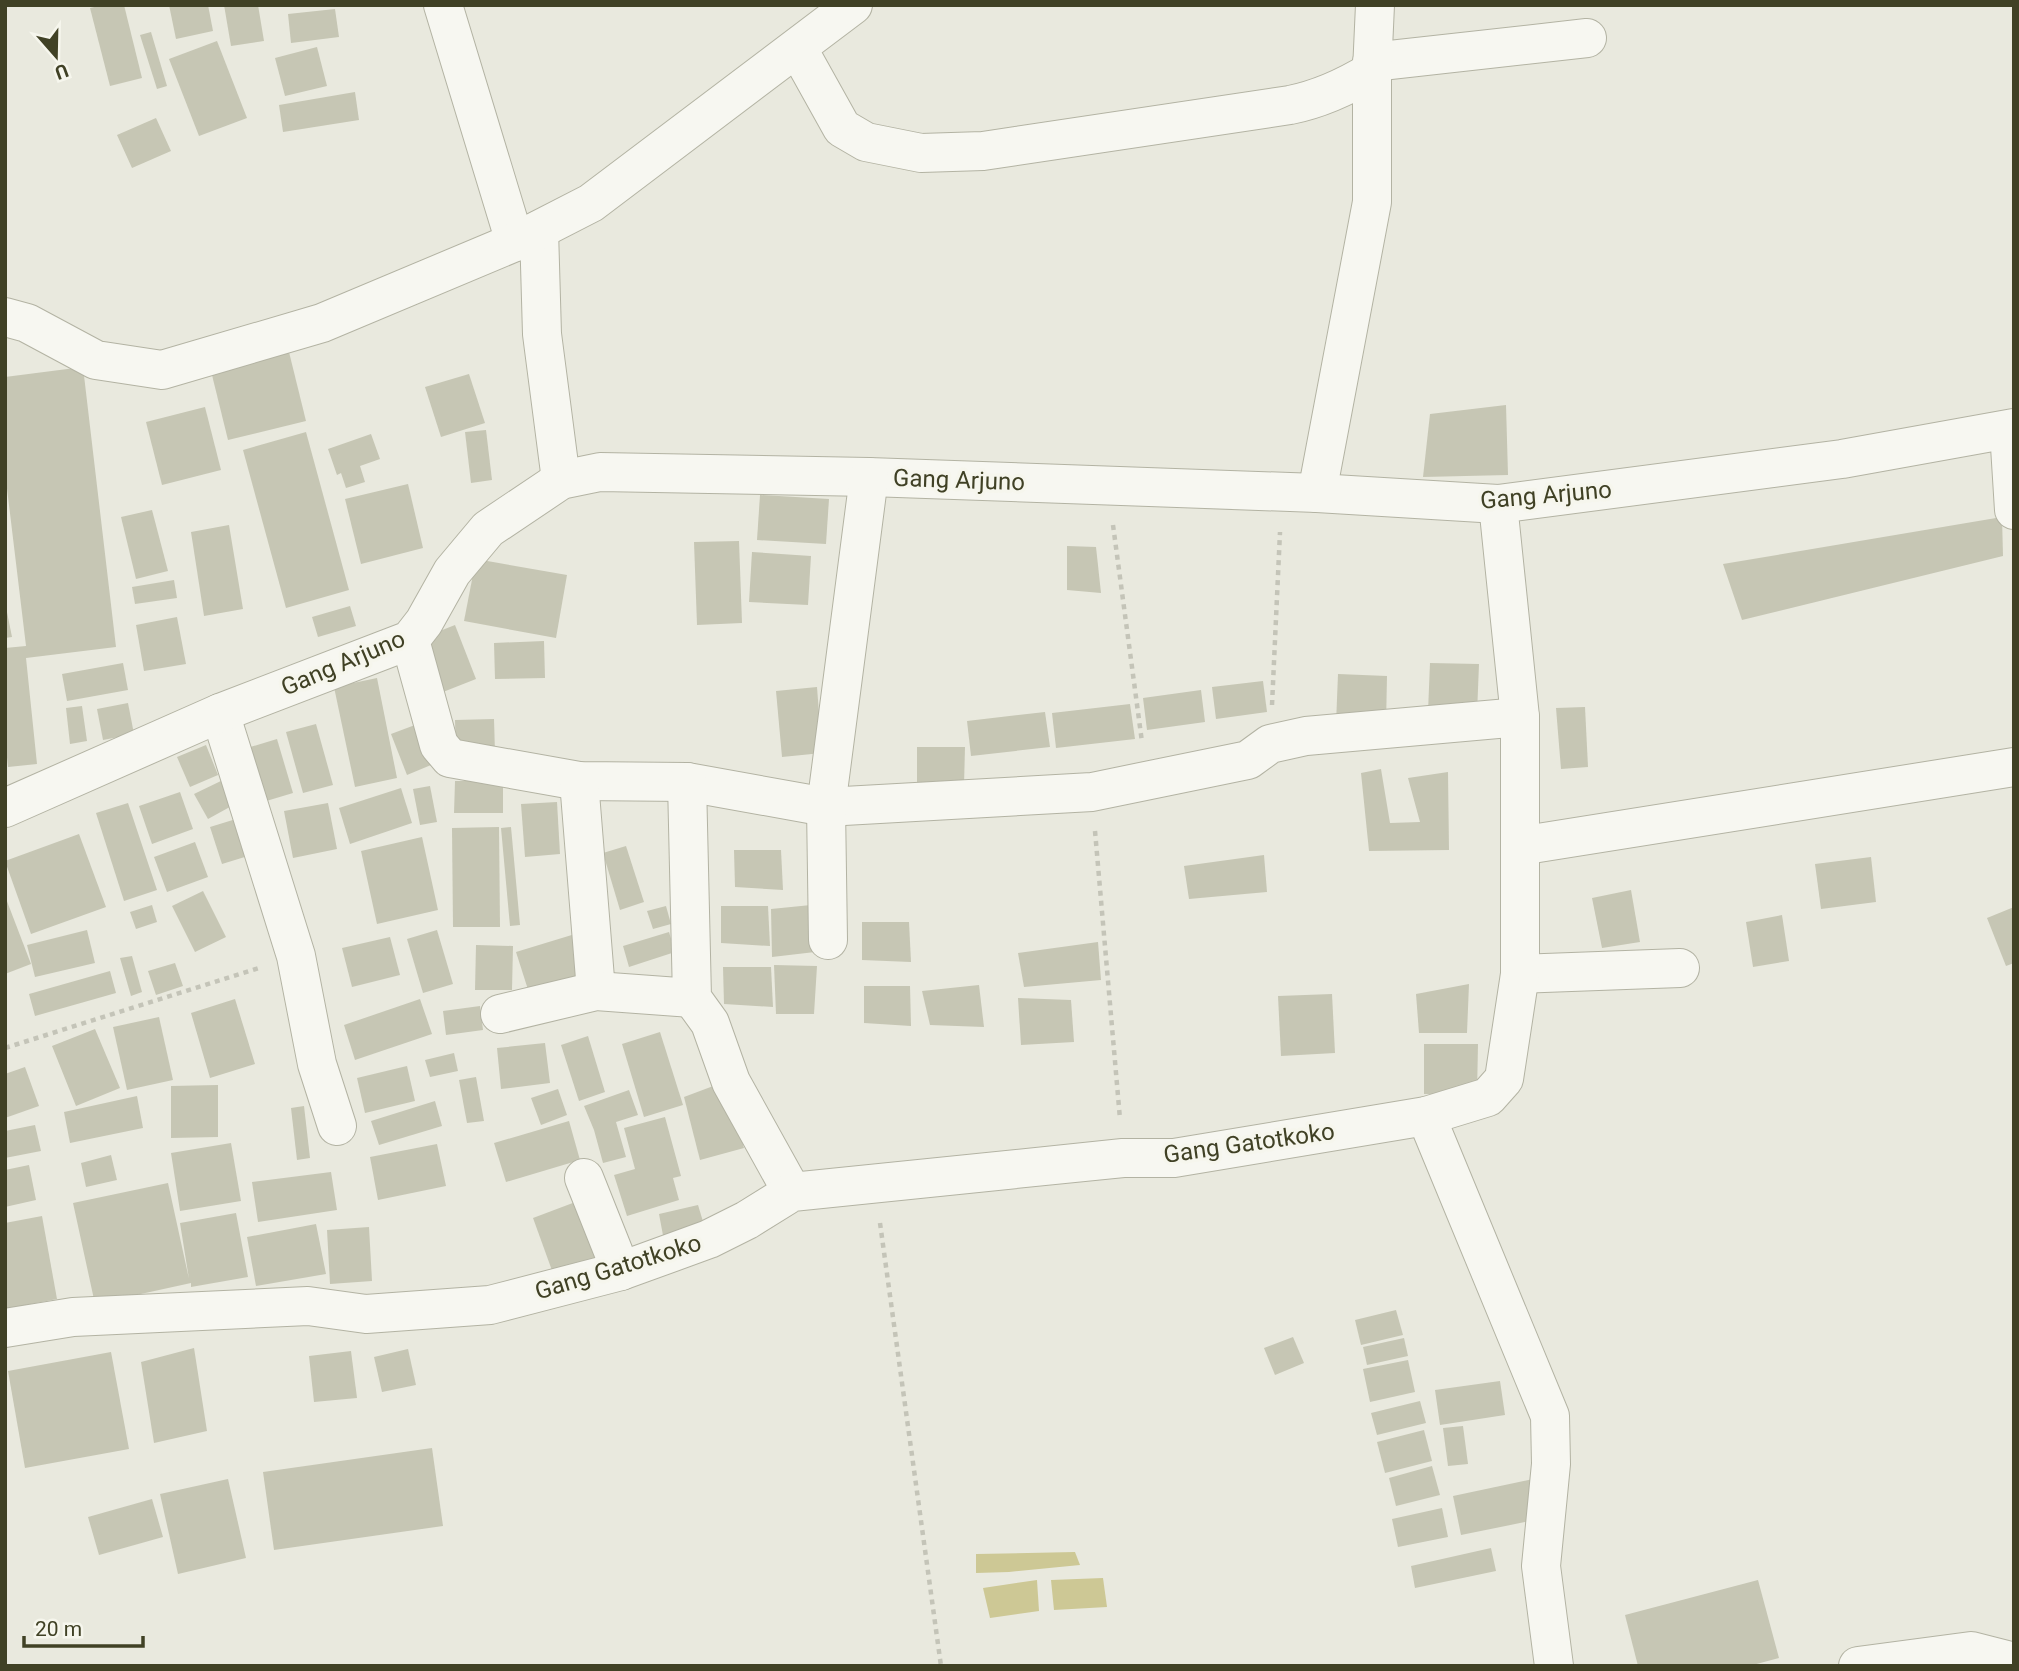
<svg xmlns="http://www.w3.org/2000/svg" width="2019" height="1671" viewBox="0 0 2019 1671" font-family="Roboto,sans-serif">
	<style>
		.water { fill: #cdc895 }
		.building { fill: #c6c6b4 }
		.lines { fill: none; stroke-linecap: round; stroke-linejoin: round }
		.minor-casing { stroke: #b3b3a3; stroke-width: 40 }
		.path { stroke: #c4c4b8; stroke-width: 4.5; stroke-dasharray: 5 5; stroke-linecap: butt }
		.minor { stroke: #f7f7f1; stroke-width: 38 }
		.labels { text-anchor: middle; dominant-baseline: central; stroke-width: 7; stroke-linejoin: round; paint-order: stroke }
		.street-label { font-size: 24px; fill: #404125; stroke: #f6f6ed }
	</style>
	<rect width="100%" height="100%" fill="#e9e9de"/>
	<!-- water -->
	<g class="water">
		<path d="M1075,1552l5,13 -71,7 -33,1v-19z"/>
		<path d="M1103,1578l4,29 -53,3 -3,-30z"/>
		<path d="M1037,1580l2,31 -49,7 -7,-30z"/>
	</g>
	<!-- building -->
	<g class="building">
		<path d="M103,5h21l18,73 -32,8 -20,-78z"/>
		<path d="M169,5h39l5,26 -37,8z"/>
		<path d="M224,5h34l6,36 -33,5z"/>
		<path d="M335,9l4,28 -48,6 -3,-29z"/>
		<path d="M151,32l16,54 -10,3 -17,-54z"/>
		<path d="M217,41l30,77 -48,18 -30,-77z"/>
		<path d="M317,47l10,39 -42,10 -10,-38z"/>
		<path d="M355,92l4,28 -76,12 -4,-27z"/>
		<path d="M156,118l15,33 -39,17 -15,-33z"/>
		<path d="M289,352l17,69 -78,19 -17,-69z"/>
		<path d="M83,367l33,280 -90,11 11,106 -29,3 -3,-29v-90l21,-2 -21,-174v-95z"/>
		<path d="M469,374l16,49 -44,14 -16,-50z"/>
		<path d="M1506,405l2,70 -85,2 7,-63z"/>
		<path d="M205,407l16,63 -59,15 -16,-63z"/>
		<path d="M486,430l6,50 -21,3 -6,-51z"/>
		<path d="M306,432l43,158 -63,18 -43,-158z"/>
		<path d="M371,434l9,25 -20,7 5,16 -19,6 -5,-15 -4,2 -9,-26z"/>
		<path d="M408,484l15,64 -62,16 -16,-65z"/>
		<path d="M760,495l69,4 -3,45 -69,-4z"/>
		<path d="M152,510l16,61 -32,8 -15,-62z"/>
		<path d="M2002,517l1,39 -261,64 -19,-56z"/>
		<path d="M229,525l14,84 -39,7 -13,-84z"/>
		<path d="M739,541l3,82 -45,2 -3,-83z"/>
		<path d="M1067,546l29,1 5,46 -34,-3z"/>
		<path d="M752,552l59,4 -3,49 -59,-3z"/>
		<path d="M476,559l91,16 -11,63 -92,-17z"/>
		<path d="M174,580l3,18 -42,6 -3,-17z"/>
		<path d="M5,602l7,35 -7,1z"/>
		<path d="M350,606l6,20 -38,11 -6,-20z"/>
		<path d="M177,617l9,47 -42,7 -8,-46z"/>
		<path d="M455,625l21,54 -33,13 -21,-54z"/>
		<path d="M544,641l1,37 -50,1 -1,-36z"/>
		<path d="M123,663l5,27 -61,11 -5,-27z"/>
		<path d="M1430,663l49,1 -2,50 -49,-2z"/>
		<path d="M1338,674l49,2 -1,49 -50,-1z"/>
		<path d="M377,678l20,100 -42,9 -21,-100z"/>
		<path d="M1263,681l4,31 -51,7 -4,-32z"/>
		<path d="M817,687l5,66 -40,4 -6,-66z"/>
		<path d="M1201,690l4,32 -58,8 -4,-32z"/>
		<path d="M128,703l6,31 -31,6 -6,-31z"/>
		<path d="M1130,704l5,35 -79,9 -4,-35z"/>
		<path d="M82,706l5,35 -17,3 -4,-36z"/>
		<path d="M1585,707l3,60 -27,2 -5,-61z"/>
		<path d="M1045,712l5,35 -79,9 -4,-35z"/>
		<path d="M494,719l1,34 -39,2 -1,-35z"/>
		<path d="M316,724l17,61 -30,8 -17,-61z"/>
		<path d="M415,725l16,40 -24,10 -16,-41z"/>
		<path d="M277,739l16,54 -30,9 -16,-54z"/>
		<path d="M206,745l12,30 -28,12 -13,-30z"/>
		<path d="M917,747h48l-1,39h-47z"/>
		<path d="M1381,769l9,54 30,-1 -12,-44 40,-6 1,78 -80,1 -8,-78z"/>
		<path d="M225,779l12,24 -29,16 -14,-25z"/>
		<path d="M455,781h48v32h-49z"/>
		<path d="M430,786l7,36 -17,3 -7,-36z"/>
		<path d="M401,788l11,35 -62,21 -11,-36z"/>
		<path d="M180,792l13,37 -41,15 -13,-38z"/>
		<path d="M557,802l3,52 -35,3 -4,-53z"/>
		<path d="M128,803l29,87 -33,11 -28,-88z"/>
		<path d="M328,803l9,46 -44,9 -9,-47z"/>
		<path d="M236,819l12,37 -26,8 -12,-37z"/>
		<path d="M499,827l1,100h-47l-1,-99z"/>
		<path d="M511,827l9,98 -10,1 -9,-98z"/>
		<path d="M79,834l27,73 -75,27 -26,-73z"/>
		<path d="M422,837l16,73 -61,14 -16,-73z"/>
		<path d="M195,842l13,35 -41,15 -13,-35z"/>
		<path d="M626,846l18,56 -24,8 -17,-57z"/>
		<path d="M734,850h47l2,40 -48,-3z"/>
		<path d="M1264,855l3,37 -78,7 -5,-33z"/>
		<path d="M1871,857l5,45 -55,7 -6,-45z"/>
		<path d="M1631,890l9,52 -38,6 -10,-50z"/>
		<path d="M203,891l23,46 -31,15 -23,-46z"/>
		<path d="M5,896l26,68 -26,10z"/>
		<path d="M152,905l5,17 -21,7 -6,-17z"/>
		<path d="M811,905l4,47 -43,5 -1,-48z"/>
		<path d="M666,906l5,18 -18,5 -6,-18z"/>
		<path d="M721,906h47l2,40 -49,-3z"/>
		<path d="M2014,907v56l-8,3 -19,-48z"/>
		<path d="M1782,915l7,46 -36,6 -7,-45z"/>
		<path d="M862,922h47l2,40 -49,-2z"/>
		<path d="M87,930l8,33 -60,14 -8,-32z"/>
		<path d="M437,930l16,54 -30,9 -16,-54z"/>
		<path d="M669,932l6,20 -46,15 -6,-21z"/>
		<path d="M575,934l15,46 -59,19 -15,-47z"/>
		<path d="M390,937l10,38 -48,12 -10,-39z"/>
		<path d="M1098,942l3,38 -77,7 -6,-34z"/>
		<path d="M476,945l37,1 -1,44h-37z"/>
		<path d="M132,956l10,36 -11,4 -11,-38z"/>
		<path d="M175,963l8,23 -27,9 -8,-24z"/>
		<path d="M774,965l43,1 -3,48h-38z"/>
		<path d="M723,967h48l2,40 -49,-3z"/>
		<path d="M110,971l6,22 -81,23 -6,-22z"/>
		<path d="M1469,984l-2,49h-48l-3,-39z"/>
		<path d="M979,985l5,42 -54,-2 -8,-34z"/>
		<path d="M864,986h46l1,40 -47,-3z"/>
		<path d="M1332,994l3,59 -54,3 -3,-60z"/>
		<path d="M1018,998l53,2 3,42 -53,3z"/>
		<path d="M235,999l20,65 -45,14 -19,-65z"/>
		<path d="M420,999l12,35 -77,26 -11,-35z"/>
		<path d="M480,1006l3,24 -37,5 -3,-24z"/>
		<path d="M159,1017l14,63 -46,10 -14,-63z"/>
		<path d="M95,1029l25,59 -44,18 -24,-60z"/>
		<path d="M660,1032l23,73 -39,12 -22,-73z"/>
		<path d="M588,1036l17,56 -26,9 -18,-56z"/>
		<path d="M545,1043l5,40 -49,6 -4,-41z"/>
		<path d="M1424,1044h54l-1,50h-53z"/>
		<path d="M454,1053l4,18 -28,6 -5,-17z"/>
		<path d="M407,1066l8,35 -50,12 -8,-35z"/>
		<path d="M25,1067l14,39 -34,12v-44z"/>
		<path d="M476,1077l8,44 -17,2 -8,-43z"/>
		<path d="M724,1082l20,66 -44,12 -16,-63z"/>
		<path d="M218,1085v52l-47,1v-52z"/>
		<path d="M558,1089l9,26 -26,10 -10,-27z"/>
		<path d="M629,1090l9,25 -22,7 10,35 -23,6 -9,-33 -10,-24z"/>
		<path d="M137,1096l6,32 -73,15 -6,-31z"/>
		<path d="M435,1101l7,25 -63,19 -8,-24z"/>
		<path d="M304,1106l6,52 -13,2 -6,-52z"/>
		<path d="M665,1117l16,59 -8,2 6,22 -52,16 -13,-41 21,-6 -11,-41z"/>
		<path d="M569,1121l11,39 -74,22 -12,-39z"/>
		<path d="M35,1125l6,26 -36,7v-27z"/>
		<path d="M231,1143l10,58 -61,10 -9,-58z"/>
		<path d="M437,1144l9,42 -68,14 -8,-43z"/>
		<path d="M111,1155l6,25 -31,7 -5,-24z"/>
		<path d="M29,1165l7,35 -31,7v-37z"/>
		<path d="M331,1172l6,38 -79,12 -6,-40z"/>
		<path d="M168,1183l21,96 -9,-56 56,-10 12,64 -57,10v-4l-96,21 -22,-101z"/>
		<path d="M586,1198l22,58 -54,20 -21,-58z"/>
		<path d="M698,1205l10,33 -43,8 -6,-32z"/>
		<path d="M42,1216l15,83 -52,10v-86z"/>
		<path d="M316,1224l10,50 -70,12 -9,-49z"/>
		<path d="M369,1227l3,54 -42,3 -3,-54z"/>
		<path d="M1396,1310l7,25 -42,10 -6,-25z"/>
		<path d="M1293,1337l11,26 -29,12 -11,-27z"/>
		<path d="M1404,1338l4,18 -41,9 -4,-18z"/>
		<path d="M194,1348l13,83 -53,12 -13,-81z"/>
		<path d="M408,1349l8,36 -34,7 -8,-35z"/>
		<path d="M351,1351l6,47 -43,4 -5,-46z"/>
		<path d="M111,1352l18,97 -104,19 -17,-97z"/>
		<path d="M1408,1360l7,32 -45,10 -7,-33z"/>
		<path d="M1500,1381l5,34 -65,10 -5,-35z"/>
		<path d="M1420,1401l6,22 -49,12 -6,-22z"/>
		<path d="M1463,1426l5,38 -20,2 -5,-38z"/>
		<path d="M1424,1430l8,31 -47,12 -8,-31z"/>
		<path d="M432,1448l11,78 -169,24 -11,-78z"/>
		<path d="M1432,1466l8,29 -44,11 -7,-28z"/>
		<path d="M228,1479l18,79 -68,16 -18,-80z"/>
		<path d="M1533,1479l7,40 -79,16 -8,-39z"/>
		<path d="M152,1499l11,38 -64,18 -11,-38z"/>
		<path d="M1442,1508l6,29 -50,10 -6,-28z"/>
		<path d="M1491,1548l5,23 -81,17 -4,-22z"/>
		<path d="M1758,1580l21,78 -30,8h-111l-13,-51z"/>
	</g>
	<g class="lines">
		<defs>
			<g id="minor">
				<path d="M443,5l72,237"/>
				<path d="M798,49l44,79 24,14 55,11 62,-2 307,-46c30,-6 56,-18 82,-34"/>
				<path d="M1372,62l215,-24"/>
				<path d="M539,230l3,104 19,146"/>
				<path d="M5,317l22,6 69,37 66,10 160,-47 193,-81 76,-39 262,-198"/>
				<path d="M2009,430l5,80"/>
				<path d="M1317,493l55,-291v-131l3,-66"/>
				<path d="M410,640l29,105 11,13 129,23 108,1 139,25 266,-15 156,-32 22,-16 36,-8 214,-19"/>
				<path d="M220,713l76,243 21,108 20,62"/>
				<path d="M579,781l17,210"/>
				<path d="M687,782l5,216 18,25 21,59 61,110"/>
				<path d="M5,808l215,-95 190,-73 14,-18 28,-50 36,-43 73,-49 39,-8 269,5 448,16 181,11 344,-45 172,-31"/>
				<path d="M1520,846l494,-79"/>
				<path d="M828,940l-2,-133 43,-330"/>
				<path d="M1520,974l160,-6"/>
				<path d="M500,1014l96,-23 96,7"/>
				<path d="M1426,1116l124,300 1,48 -10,102 13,100"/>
				<path d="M584,1178l37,93"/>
				<path d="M5,1328l68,-11 235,-11 58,8 124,-9 131,-34 88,-32 38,-19 45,-28 331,-34h51l252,-42 62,-19 16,-18 16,-105v-257l-22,-213"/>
				<path d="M1858,1666l113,-15 43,11"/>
			</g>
		</defs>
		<!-- minor casing -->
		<use href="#minor" class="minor-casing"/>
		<!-- path -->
		<g class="path">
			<path d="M1113,525l29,217"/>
			<path d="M1272,705l8,-173"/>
			<path d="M1095,831l25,288"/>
			<path d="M5,1048l254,-80"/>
			<path d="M880,1223l61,443"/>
		</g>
		<!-- minor -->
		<use href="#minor" class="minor"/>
	</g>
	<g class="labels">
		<!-- street labels -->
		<g class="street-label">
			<text transform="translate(959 480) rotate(2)">Gang Arjuno</text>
			<text transform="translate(1546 495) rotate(-5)">Gang Arjuno</text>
			<text transform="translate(343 663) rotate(-23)">Gang Arjuno</text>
			<text transform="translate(1249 1143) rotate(-8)">Gang Gatotkoko</text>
			<text transform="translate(618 1267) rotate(-17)">Gang Gatotkoko</text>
		</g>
	</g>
	<!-- border -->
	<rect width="2019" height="1671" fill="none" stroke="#404125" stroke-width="14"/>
	<!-- north arrow -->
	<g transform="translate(56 56) rotate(160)" stroke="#f6f6ed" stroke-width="5" paint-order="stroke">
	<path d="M0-5L12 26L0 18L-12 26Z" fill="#404125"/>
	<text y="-10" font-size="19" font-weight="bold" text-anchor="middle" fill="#404125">U</text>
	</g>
	<!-- scale -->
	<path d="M24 1636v10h119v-10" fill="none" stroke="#404125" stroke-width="3.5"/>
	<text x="35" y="1636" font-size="21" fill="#404125" stroke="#f6f6ed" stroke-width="5" paint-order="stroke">20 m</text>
</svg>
